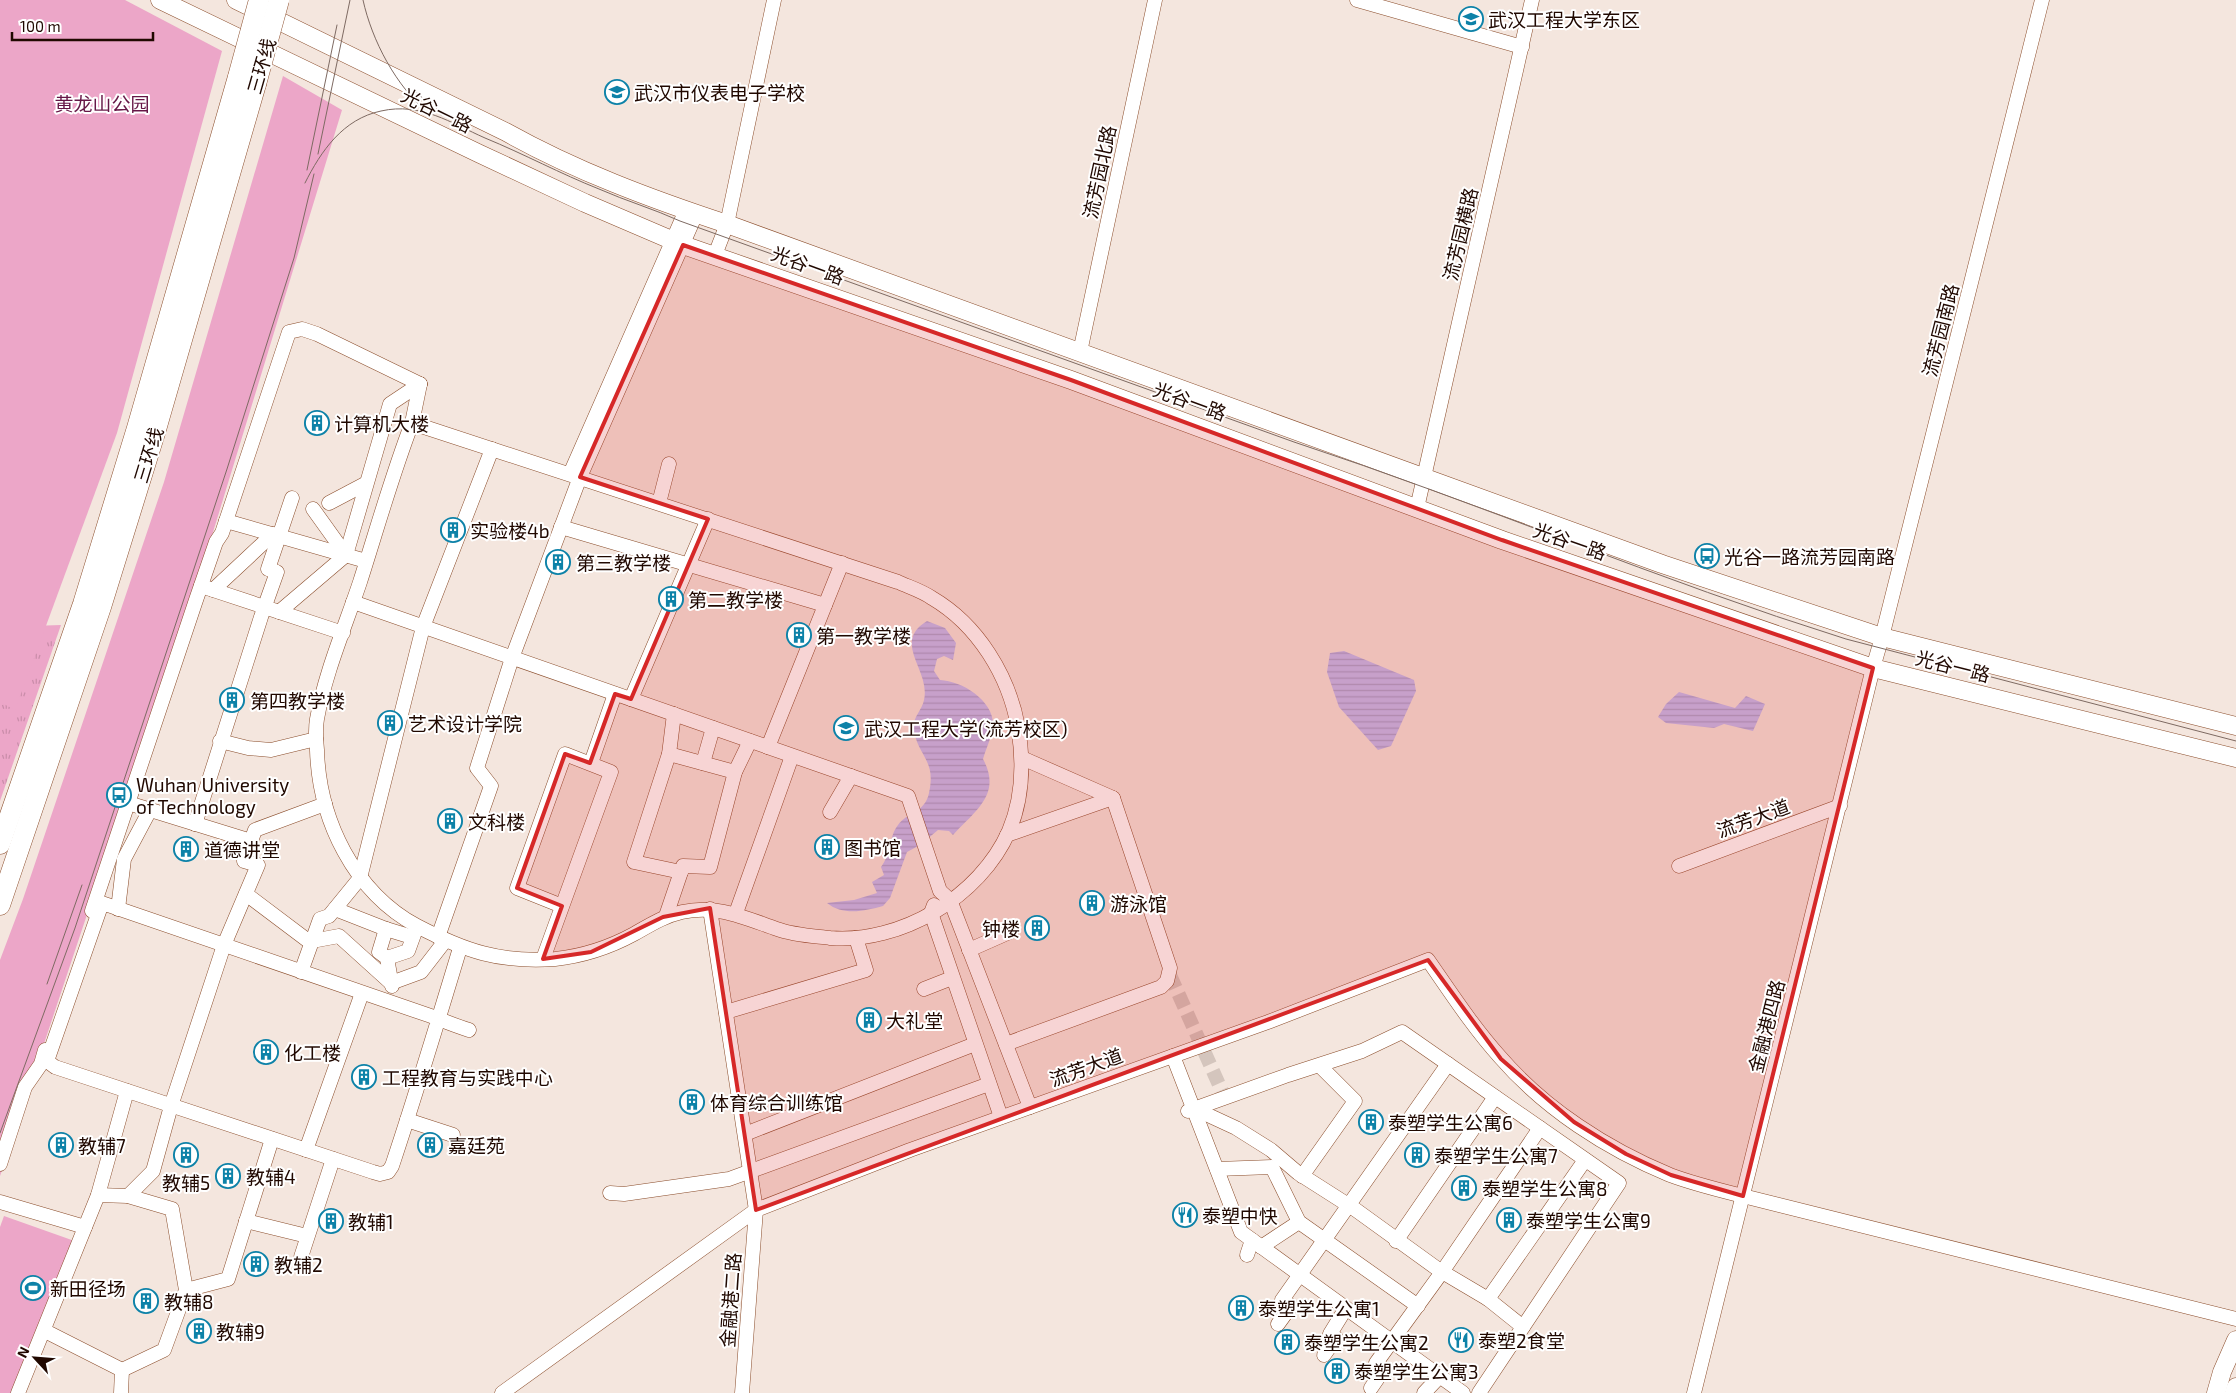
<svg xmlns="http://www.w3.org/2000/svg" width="2236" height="1393" viewBox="0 0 2236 1393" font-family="'Exo 2','Noto Sans SC',sans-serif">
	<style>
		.grass { fill: url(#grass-tufts) }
		.green { fill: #eca6c8 }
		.water { fill: url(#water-rules) }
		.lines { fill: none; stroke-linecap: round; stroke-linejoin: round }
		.minor-tunnel { stroke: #d4c5bd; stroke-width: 14; stroke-dasharray: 14 7; stroke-linecap: butt }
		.minor-casing { stroke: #8b4d2b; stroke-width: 15 }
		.major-casing { stroke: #8b4d2b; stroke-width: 19 }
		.highway-casing { stroke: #8b4d2b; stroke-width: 21 }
		.minor { stroke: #fff; stroke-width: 14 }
		.major { stroke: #fff; stroke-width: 18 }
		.highway { stroke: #fff; stroke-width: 20 }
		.tram { stroke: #7e6a62; stroke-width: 1 }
		.highway-bridge-casing { stroke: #8b4d2b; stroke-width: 21; stroke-linecap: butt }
		.highway-bridge { stroke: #fff; stroke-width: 20 }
		.marked { fill: #d62828; fill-opacity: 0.2; stroke: #d62828; stroke-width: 4; stroke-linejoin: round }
		.labels { text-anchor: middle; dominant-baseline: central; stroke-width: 4; stroke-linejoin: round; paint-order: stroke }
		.poi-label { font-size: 19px; fill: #200800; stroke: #fff; text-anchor: start }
		.street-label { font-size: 19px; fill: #200800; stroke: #fff }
		.park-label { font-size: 19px; fill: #651646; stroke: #fff }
	</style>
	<defs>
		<pattern id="grass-tufts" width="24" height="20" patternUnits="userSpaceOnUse" patternTransform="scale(1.25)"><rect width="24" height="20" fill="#eca6c8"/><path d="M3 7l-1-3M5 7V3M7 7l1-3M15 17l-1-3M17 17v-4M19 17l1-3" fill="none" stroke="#ca8daa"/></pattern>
		<pattern id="water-rules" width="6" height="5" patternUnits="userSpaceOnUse" patternTransform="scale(1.25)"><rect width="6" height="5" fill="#c3bef3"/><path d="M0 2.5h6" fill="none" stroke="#a7a2cf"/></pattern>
	</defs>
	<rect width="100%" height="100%" fill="#f4e6de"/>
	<!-- grass -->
	<path class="grass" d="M61,625l-61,176v-174z"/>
	<!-- green -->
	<g class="green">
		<path d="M0,0h125l97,51 -105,382 -102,277 -15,-8z"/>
		<path d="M283,76l59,34 -143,468 -199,598v-216l23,-61 141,-417z"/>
		<path d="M4,1216l79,28 -60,149h-23v-166z"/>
	</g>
	<!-- water -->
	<g class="water">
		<path d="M927,621l18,7 11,15 -3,17 -9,-4 -7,3 -3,12 6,9c23,1 56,22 53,48 -2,10 -7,21 -10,31 19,35 -7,51 -30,76l-4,-4 -11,-1 -18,15 -13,7 -17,46 -7,8c-18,5 -40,10 -56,-3l27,-3 23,-7 -5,-11 12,-7 -3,-8c10,-13 8,-31 17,-42 9,-13 27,-12 31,-32 7,-32 -9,-35 -15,-61 -3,-14 8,-21 10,-32 7,-30 -33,-57 3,-79z"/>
		<path d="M1344,651l70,29 2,11 -25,55 -13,4 -39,-43 -12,-35 3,-19z"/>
		<path d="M1679,692l56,16 11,-12 19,8 -12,27 -29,-7 -10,4 -48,-5 -8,-6 8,-13z"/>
	</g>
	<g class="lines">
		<!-- minor-tunnel -->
		<path class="minor-tunnel" d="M1170,975l55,123"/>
		<defs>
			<g id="minor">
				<path d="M1357,0l165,47"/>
				<path d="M715,255l12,-31 47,-224"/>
				<path d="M1080,352l75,-352"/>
				<path d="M412,423l486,159c11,5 24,9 34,16 46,27 77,78 86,129 6,36 5,71 -9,104 -29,66 -109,113 -179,107 -17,-2 -37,-3 -53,-9 -32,-11 -60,-25 -95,-17 -18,4 -32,13 -48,22 -24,13 -51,22 -79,25 -55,4 -90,-8 -138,-33 -63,-34 -98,-106 -100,-176 -1,-10 -2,-20 0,-31 8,-46 28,-92 43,-137 17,-53 32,-107 52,-159z"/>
				<path d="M412,423l8,-39"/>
				<path d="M570,474l116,-264"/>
				<path d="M329,503l36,-19"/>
				<path d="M659,503l10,-39"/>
				<path d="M1417,508l115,-508"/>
				<path d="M313,509l33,46"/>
				<path d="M226,521l140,40"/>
				<path d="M561,527l264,78"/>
				<path d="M201,586l142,47"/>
				<path d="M213,590l60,-56"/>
				<path d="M353,602l555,194 32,95 10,9 80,207"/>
				<path d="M279,612l67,-57 44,-151 30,-20"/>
				<path d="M631,699l77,-180"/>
				<path d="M674,714l-5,40 -35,108 47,10"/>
				<path d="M220,741l28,7 23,2 45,-11"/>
				<path d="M768,747l74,-184"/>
				<path d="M669,754l66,18"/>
				<path d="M591,763l24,-69"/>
				<path d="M703,763l10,-35"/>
				<path d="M128,803l123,38"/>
				<path d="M830,812l21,-36"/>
				<path d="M195,824l66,-207 16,-45 -9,-3 24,-71"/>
				<path d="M1007,835l106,-37"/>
				<path d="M1679,866l161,-60"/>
				<path d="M246,894l65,49"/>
				<path d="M934,905l-3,8 70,204"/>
				<path d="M118,909l6,-50 26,-49"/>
				<path d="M335,909l51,20 26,8"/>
				<path d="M710,909l46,301 -14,183"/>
				<path d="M92,911l104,-311 20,-58 6,-9 67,-201 13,-3 15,5 103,50"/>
				<path d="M736,913l56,-157"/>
				<path d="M666,916l17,-50 27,1 25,-95 15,-31"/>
				<path d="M386,929l-7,23 8,6 5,28"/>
				<path d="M438,937l53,-151 -14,-18 35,-110 68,-181 116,-263"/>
				<path d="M312,941l27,-5 52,47 30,-11 24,-31"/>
				<path d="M460,948c-22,73 -44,146 -68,218l-4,6 -8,2 -7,-2 -318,-105 -8,-6 55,-158 329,113c13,5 25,10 38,14"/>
				<path d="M969,950l43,-19"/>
				<path d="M387,958l21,-7 8,-22"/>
				<path d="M543,959l68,-187 -46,-18 -48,134 45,18"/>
				<path d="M301,972l19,-53 9,-3 31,-38 63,-251 69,-178"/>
				<path d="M924,989l28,-11"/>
				<path d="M726,1012l140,-42 -10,-32"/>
				<path d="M1006,1044l155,-57 6,-6 3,-13 -57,-170 -91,-40"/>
				<path d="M1173,1056l68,176 222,161"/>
				<path d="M1195,1109l41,19 35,22 27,23 58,37 83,60 49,29 35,28"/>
				<path d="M1188,1111l100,-36 74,-24 40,-19 217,151 -140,210"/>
				<path d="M407,1120l46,15"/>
				<path d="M745,1134l230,-90"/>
				<path d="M306,1150l56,-157"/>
				<path d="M0,1164l25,-77 16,-23 4,-14"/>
				<path d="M1217,1169l55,-2 27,55 119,84"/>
				<path d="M1302,1176l53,-75 -35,-35"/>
				<path d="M610,1193l14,1 105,-15 260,-95"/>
				<path d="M98,1195l30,1 44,13 14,81 -22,60 -42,20"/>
				<path d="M128,1196l25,-25 18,-65 53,-161 34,-80 -14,-4 11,-31 70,-26"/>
				<path d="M0,1202l85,25"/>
				<path d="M246,1221l61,15"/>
				<path d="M1396,1241l99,-144"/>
				<path d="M1261,1247l38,-25"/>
				<path d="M1247,1255l5,-15"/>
				<path d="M301,1257l32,-98"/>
				<path d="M186,1290l42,-11 44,-140"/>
				<path d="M1488,1299l97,-139"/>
				<path d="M1278,1324l13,-18 -9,-6 166,-236"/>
				<path d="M47,1332l75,38"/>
				<path d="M1324,1355l12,-17 -6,-4 16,-26"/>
				<path d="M1371,1388l13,-19 -8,-6 66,-91 98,-144"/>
				<path d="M18,1393l80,-198 29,-104"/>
				<path d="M121,1393l1,-23"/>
				<path d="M502,1393l254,-183 154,-60 358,-128 160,-62c23,33 45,67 72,97 45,52 107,92 170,118 24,9 49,15 73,21l493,123"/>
				<path d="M1424,1393l16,-17"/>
				<path d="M1694,1393l179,-725 9,-31 160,-637"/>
			</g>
			<g id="major">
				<path d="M160,0l320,154 105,49 98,42 388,135 431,160 371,128 363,90"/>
				<path d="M236,0l270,132c70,39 145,67 221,92l935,340 220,73 354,89"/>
				<path d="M2216,1393l6,-21 14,-32"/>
				<path d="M2234,1393l2,-6"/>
			</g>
			<g id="highway">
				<path d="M0,844l83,-240 54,-176 101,-351"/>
				<path d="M0,905l101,-298 54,-174 101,-349"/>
			</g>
		</defs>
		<!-- minor casing -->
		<use href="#minor" class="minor-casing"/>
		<!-- major casing -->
		<use href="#major" class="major-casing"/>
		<!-- highway casing -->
		<use href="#highway" class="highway-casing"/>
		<!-- minor -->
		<use href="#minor" class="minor"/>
		<!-- major -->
		<use href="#major" class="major"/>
		<!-- highway -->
		<use href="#highway" class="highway"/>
		<!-- tram -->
		<g class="tram">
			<path d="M363,0c9,41 33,86 65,113"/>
			<path d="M415,91l26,24"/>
			<path d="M318,154l32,-154"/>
			<path d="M307,170l30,-145"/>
			<path d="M305,183c16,-32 38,-64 76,-72 40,-9 70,12 104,27 39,16 76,36 114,51 27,12 55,20 81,32l614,221c186,61 366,139 552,197l390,102"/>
			<path d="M47,984l35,-99"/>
			<path d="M0,1133l75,-205 152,-459 67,-211 20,-84"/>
		</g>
		<defs>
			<g id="highway-bridge">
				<path d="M238,77l21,-77"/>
				<path d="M256,84l23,-84"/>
			</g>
		</defs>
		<!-- highway-bridge casing -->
		<use href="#highway-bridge" class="highway-bridge-casing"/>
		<!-- highway-bridge -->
		<use href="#highway-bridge" class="highway-bridge"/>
	</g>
	<!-- marked area -->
	<path class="marked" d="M683,245l388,135 431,160 371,128 -130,528 -72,-21 -45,-21 -52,-32 -73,-63 -73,-99 -672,250 -46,-302 -47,9 -72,35 -48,7 19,-53 -45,-18 48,-134 25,9 25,-69 16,5 77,-180 -128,-42z"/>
	<!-- icons -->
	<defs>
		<symbol id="university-ring" viewBox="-11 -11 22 22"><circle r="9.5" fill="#fff" stroke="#0d82a8" stroke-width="1.5"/><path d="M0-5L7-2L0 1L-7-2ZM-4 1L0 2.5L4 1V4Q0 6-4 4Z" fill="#0d82a8"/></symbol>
		<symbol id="building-ring" viewBox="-11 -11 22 22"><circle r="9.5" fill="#fff" stroke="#0d82a8" stroke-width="1.5"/><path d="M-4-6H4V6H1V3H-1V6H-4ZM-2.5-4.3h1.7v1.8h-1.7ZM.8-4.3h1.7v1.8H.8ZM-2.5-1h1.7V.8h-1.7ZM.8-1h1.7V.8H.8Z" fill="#0d82a8"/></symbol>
		<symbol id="bus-ring" viewBox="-11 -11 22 22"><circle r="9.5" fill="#fff" stroke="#0d82a8" stroke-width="1.5"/><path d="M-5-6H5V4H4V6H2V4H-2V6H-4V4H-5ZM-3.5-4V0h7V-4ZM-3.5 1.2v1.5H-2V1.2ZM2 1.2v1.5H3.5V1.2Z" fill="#0d82a8"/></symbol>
		<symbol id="restaurant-ring" viewBox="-11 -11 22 22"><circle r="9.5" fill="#fff" stroke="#0d82a8" stroke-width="1.5"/><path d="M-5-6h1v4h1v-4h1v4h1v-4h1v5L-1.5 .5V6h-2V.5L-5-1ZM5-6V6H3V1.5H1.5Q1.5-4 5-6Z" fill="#0d82a8"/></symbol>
		<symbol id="stadium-ring" viewBox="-11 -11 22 22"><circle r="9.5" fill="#fff" stroke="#0d82a8" stroke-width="1.5"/><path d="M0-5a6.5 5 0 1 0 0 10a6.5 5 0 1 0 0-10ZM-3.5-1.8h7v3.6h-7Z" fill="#0d82a8"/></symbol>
	</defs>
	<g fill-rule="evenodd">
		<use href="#university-ring" x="1457" y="5" width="28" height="28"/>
		<use href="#university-ring" x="603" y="78" width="28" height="28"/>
		<use href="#building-ring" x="303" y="409" width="28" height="28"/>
		<use href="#building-ring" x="439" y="516" width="28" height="28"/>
		<use href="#bus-ring" x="1693" y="542" width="28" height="28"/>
		<use href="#building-ring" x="544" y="548" width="28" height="28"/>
		<use href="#building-ring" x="657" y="585" width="28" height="28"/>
		<use href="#building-ring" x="785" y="621" width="28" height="28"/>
		<use href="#building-ring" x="218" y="686" width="28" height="28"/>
		<use href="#building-ring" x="376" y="709" width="28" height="28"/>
		<use href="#university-ring" x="832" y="714" width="28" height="28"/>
		<use href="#bus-ring" x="105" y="781" width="28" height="28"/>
		<use href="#building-ring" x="436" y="807" width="28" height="28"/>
		<use href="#building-ring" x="813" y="833" width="28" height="28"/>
		<use href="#building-ring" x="172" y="835" width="28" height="28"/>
		<use href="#building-ring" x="1078" y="889" width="28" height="28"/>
		<use href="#building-ring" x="1023" y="914" width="28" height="28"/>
		<use href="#building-ring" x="855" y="1006" width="28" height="28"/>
		<use href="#building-ring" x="252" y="1038" width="28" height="28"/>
		<use href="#building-ring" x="350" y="1063" width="28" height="28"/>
		<use href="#building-ring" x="678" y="1088" width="28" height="28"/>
		<use href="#building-ring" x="1357" y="1108" width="28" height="28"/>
		<use href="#building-ring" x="47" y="1131" width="28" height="28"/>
		<use href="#building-ring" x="416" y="1131" width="28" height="28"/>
		<use href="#building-ring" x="172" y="1141" width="28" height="28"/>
		<use href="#building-ring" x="1403" y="1141" width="28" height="28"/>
		<use href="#building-ring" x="214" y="1162" width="28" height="28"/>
		<use href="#building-ring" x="1450" y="1174" width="28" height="28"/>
		<use href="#restaurant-ring" x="1171" y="1201" width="28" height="28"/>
		<use href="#building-ring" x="1495" y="1206" width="28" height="28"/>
		<use href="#building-ring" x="317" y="1207" width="28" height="28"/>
		<use href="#building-ring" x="242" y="1250" width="28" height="28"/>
		<use href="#stadium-ring" x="19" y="1274" width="28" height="28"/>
		<use href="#building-ring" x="132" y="1287" width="28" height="28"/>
		<use href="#building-ring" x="1227" y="1294" width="28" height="28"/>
		<use href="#building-ring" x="185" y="1317" width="28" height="28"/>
		<use href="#restaurant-ring" x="1447" y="1326" width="28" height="28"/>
		<use href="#building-ring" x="1273" y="1328" width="28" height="28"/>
		<use href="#building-ring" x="1323" y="1357" width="28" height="28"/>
	</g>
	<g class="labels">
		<!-- poi labels -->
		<g class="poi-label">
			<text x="1488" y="19">武汉工程大学东区</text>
			<text x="634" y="92">武汉市仪表电子学校</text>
			<text x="334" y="423">计算机大楼</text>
			<text x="470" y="530">实验楼4b</text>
			<text x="1724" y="556">光谷一路流芳园南路</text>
			<text x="576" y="562">第三教学楼</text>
			<text x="688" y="599">第二教学楼</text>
			<text x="816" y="635">第一教学楼</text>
			<text x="250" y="700">第四教学楼</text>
			<text x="408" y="723">艺术设计学院</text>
			<text x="864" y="728">武汉工程大学(流芳校区)</text>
			<text x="136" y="784">Wuhan University<tspan x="136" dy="22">of Technology</tspan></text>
			<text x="468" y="821">文科楼</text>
			<text x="844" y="847">图书馆</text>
			<text x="204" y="849">道德讲堂</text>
			<text x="1110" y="903">游泳馆</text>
			<text x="1020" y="928" text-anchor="end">钟楼</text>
			<text x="886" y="1020">大礼堂</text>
			<text x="284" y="1052">化工楼</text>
			<text x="382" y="1077">工程教育与实践中心</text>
			<text x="710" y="1102">体育综合训练馆</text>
			<text x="1388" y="1122">泰塑学生公寓6</text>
			<text x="78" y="1145">教辅7</text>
			<text x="448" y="1145">嘉廷苑</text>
			<text x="1434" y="1155">泰塑学生公寓7</text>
			<text x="246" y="1176">教辅4</text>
			<text x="186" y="1182" text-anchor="middle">教辅5</text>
			<text x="1482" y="1188">泰塑学生公寓8</text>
			<text x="1202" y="1215">泰塑中快</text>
			<text x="1526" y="1220">泰塑学生公寓9</text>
			<text x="348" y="1221">教辅1</text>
			<text x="274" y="1264">教辅2</text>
			<text x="50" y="1288">新田径场</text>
			<text x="164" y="1301">教辅8</text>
			<text x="1258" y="1308">泰塑学生公寓1</text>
			<text x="216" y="1331">教辅9</text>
			<text x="1478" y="1340">泰塑2食堂</text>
			<text x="1304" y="1342">泰塑学生公寓2</text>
			<text x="1354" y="1371">泰塑学生公寓3</text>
		</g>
		<!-- street labels -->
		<g class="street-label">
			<text transform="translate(261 66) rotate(-74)">三环线</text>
			<text transform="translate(437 110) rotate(26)">光谷一路</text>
			<text transform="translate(1099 172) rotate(-78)">流芳园北路</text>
			<text transform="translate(1460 234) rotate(-77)">流芳园横路</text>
			<text transform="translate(808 265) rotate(20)">光谷一路</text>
			<text transform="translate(1940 330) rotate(-76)">流芳园南路</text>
			<text transform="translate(1190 401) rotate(20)">光谷一路</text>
			<text transform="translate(148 455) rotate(-73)">三环线</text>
			<text transform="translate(1570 541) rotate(19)">光谷一路</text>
			<text transform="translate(1953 666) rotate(14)">光谷一路</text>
			<text transform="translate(1753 818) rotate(-20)">流芳大道</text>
			<text transform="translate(1766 1026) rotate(-76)">金融港四路</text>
			<text transform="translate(1086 1067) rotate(-20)">流芳大道</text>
			<text transform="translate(730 1300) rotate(-86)">金融港二路</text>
		</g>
		<!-- park labels -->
		<g class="park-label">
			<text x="102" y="103">黄龙山公园</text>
		</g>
	</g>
	<!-- north arrow -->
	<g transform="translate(35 1358) rotate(296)" stroke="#ffffff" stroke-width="4" paint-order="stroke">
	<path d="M0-4L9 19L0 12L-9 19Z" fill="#200800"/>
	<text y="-8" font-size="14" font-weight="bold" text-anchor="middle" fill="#200800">N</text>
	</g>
	<!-- scale -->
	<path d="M12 32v8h141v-8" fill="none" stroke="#200800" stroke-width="2.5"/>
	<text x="20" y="32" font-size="15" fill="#200800" stroke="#ffffff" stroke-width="4" paint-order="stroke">100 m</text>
</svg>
